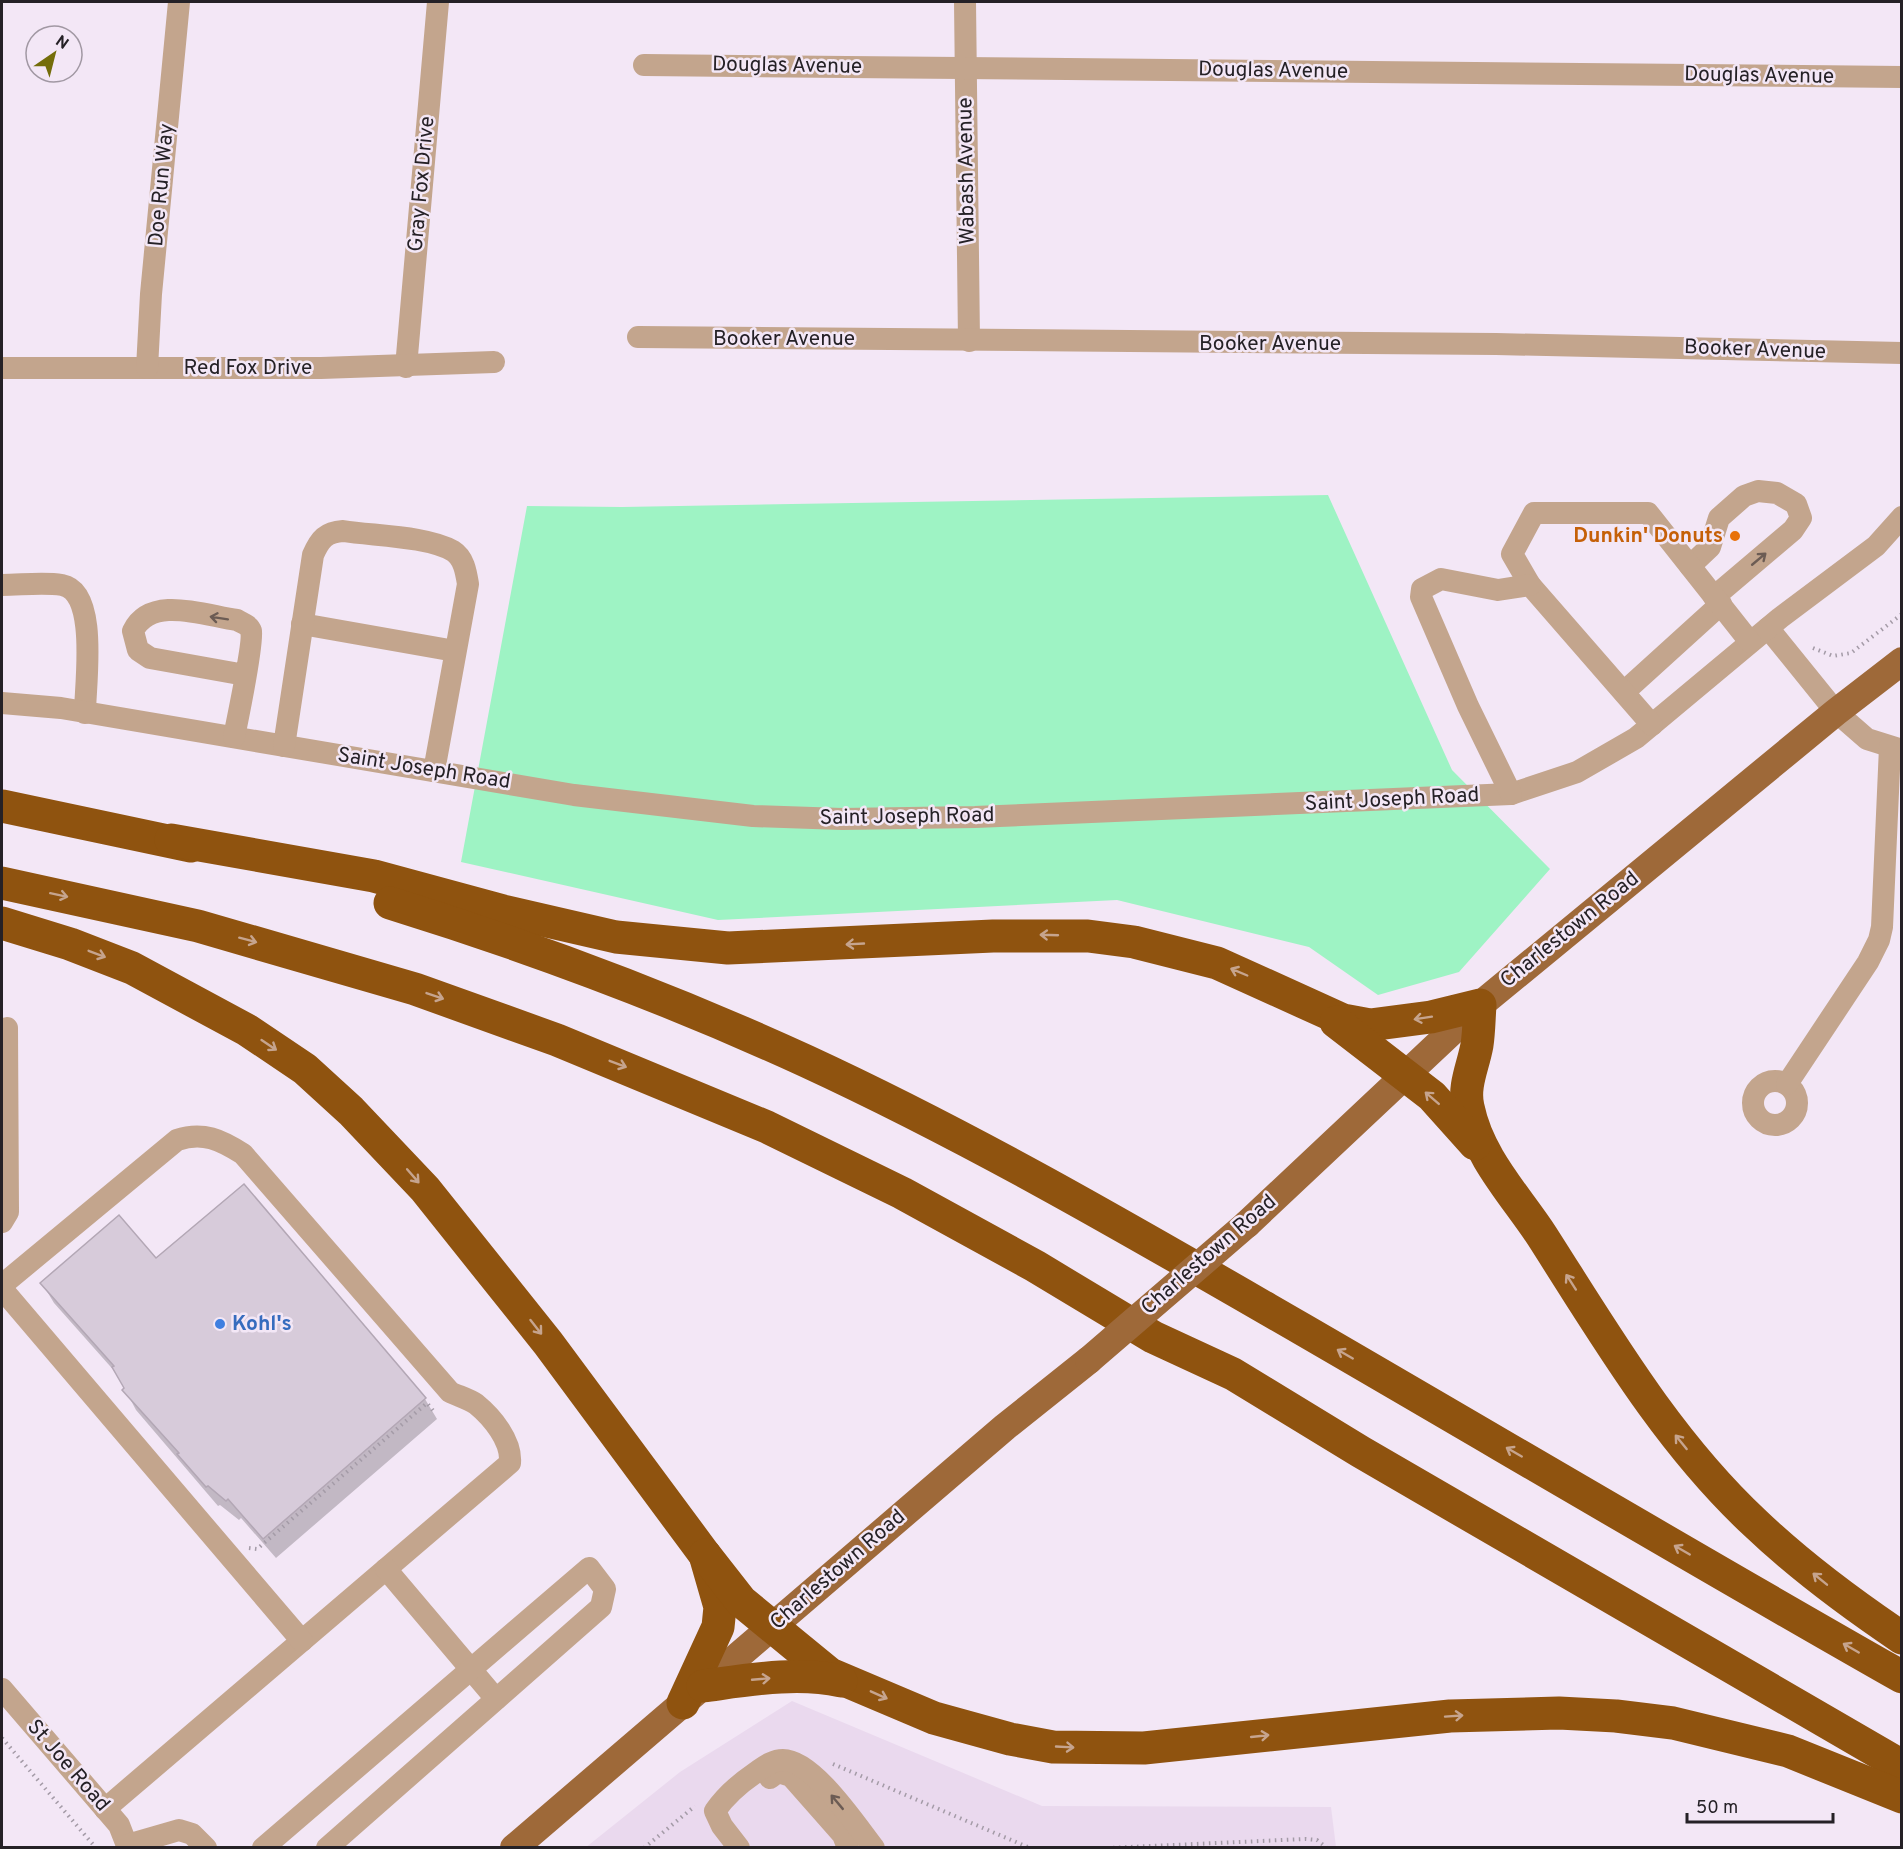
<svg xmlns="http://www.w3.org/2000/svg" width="1903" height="1849" viewBox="0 0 1903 1849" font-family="Overpass,sans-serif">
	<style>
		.built { fill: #ead9ee }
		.green { fill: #9ef3c4 }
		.shadow { fill: #0003 }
		.building { fill: #d7cbda; stroke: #b3a7b5; stroke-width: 1.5 }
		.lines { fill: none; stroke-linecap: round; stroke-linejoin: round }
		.path { stroke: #a49ba7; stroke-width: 4; stroke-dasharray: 1.5 4.5; stroke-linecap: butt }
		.minor { stroke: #c3a58d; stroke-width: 22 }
		.major { stroke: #9e6939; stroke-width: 28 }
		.highway { stroke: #8f530f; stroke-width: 33 }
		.major-bridge { stroke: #9e6939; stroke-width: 28 }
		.oneway { stroke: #6c5c54 }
		.oneway2 { stroke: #c6a48e }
		.food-dot { fill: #e8710a; stroke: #f3e7f6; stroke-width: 2 }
		.shop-dot { fill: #3f7fe0; stroke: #f3e7f6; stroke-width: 2 }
		.labels { text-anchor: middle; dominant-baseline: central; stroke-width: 5; stroke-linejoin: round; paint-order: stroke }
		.street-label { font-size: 21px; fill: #252126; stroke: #f3e7f6 }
		.food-label { font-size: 21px; font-weight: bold; fill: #c56008; stroke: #f3e7f6; text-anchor: end }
		.shop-label { font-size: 21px; font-weight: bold; fill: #366cbe; stroke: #f3e7f6; text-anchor: start }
	</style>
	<rect width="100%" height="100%" fill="#f3e7f6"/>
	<!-- built -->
	<path class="built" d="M792,1701l250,105 289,1 5,40 -751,1 95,-76z"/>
	<!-- green -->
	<path class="green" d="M1328,495l124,275 98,99 -91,103 -81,23 -69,-48 -192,-47 -399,20 -257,-58 66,-356 95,1z"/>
	<!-- shadow -->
	<path class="shadow" d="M244,1186l181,213 12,20 -161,139 -35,-40 -2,2 -19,-15 -2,1 -82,-96 -19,-36 -63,-71 -12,-20 114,-23z"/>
	<!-- building -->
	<path class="building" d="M244,1184l182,214 -163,141 -35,-40 -2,2 -18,-15 -2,1 -29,-33 2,-1 -57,-63 2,-2 -12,-21 2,-1 -74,-83 79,-68 37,43z"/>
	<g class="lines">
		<!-- path -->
		<g class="path">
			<path d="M1813,648l20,8 18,-3 51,-39"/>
			<path d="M249,1548l8,1 170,-146 8,10"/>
			<path d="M2,1738l94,110"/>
			<path d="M833,1764l197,84"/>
			<path d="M644,1848l51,-42"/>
			<path d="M1107,1848l198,-9 12,1 10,8"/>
		</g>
		<!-- minor -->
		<g class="minor">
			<path d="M965,2l4,339"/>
			<path d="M644,65l1258,12"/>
			<path d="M638,337l858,7 406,9"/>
			<path d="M406,367l32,-365"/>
			<path d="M2,368h319l173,-6"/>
			<path d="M147,368l4,-74 28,-292"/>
			<path d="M1690,566l20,-19 9,-29 25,-22 14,-5 19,2 19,11 5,14 -8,12 -79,67"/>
			<path d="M2,585c19,0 41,-3 60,0 37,7 23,100 23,128"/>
			<path d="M302,624l153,27"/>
			<path d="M1768,628l68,84 31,27 35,11"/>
			<path d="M1624,692l97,-88"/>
			<path d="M2,703l59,5 513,87 179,21 89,3 133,-2 536,-23 66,-22 59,-34 144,-120 96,-72 26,-29"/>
			<path d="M1652,725l-122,-140 -18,-31 22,-41h114l102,129"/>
			<path d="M234,737c3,-15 20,-96 17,-106 -2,-6 -9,-8 -14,-11 -31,-4 -86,-26 -104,11l5,19 12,8 95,17"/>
			<path d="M284,746l29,-191c7,-16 13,-23 30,-24 31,5 84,5 110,20 11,7 13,21 15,33l-34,187"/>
			<path d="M1511,794l-43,-88 -47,-109 1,-8 19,-10 57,11 32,-5"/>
			<circle cx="1775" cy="1103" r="22"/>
			<path d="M1787,1084l81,-122 11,-22 3,-13 8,-180"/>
			<path d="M2,1222l6,-10 -1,-184"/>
			<path d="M2,1285l175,-145c26,-9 44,0 66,14l207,238c8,4 19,7 26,12 16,13 36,37 34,59l-405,346"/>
			<path d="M2,1289l300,352"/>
			<path d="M386,1569l110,130"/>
			<path d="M2,1689l117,136 9,23"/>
			<path d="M770,1778l8,-6 13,4 52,59 5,13"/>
			<path d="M127,1845l52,-15 13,4 14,14"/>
			<path d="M263,1848l326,-280 16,21 -4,18 -274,241"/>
			<path d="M739,1848l-17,-22 -7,-15c11,-16 24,-27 40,-38 9,-6 17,-13 28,-13 30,0 73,65 91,88"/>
		</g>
		<!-- major -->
		<g class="major">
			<path d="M1247,1224l233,-219 356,-293 66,-51"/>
			<path d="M514,1848l491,-421 84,-67"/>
		</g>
		<!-- highway -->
		<g class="highway">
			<path d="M2,806l189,40"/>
			<path d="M171,840l203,36 129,35 113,26 112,11 265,-12h95l46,6 83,21 126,57 27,5 61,-8 49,-12c-1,13 -1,27 -3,40 -4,22 -14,41 -9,62 10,50 47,88 74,129 64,100 125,205 213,287 45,43 95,80 147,115"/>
			<path d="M2,883l196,43 217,63 142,51 210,87 135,66 133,73 118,71 80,37 128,78 541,314"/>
			<path d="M390,903c142,44 281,96 416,158 171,79 333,174 496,268 200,116 399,234 600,348"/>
			<path d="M2,923l68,21 62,24 115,62 58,39 46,42 74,78 123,154 157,212 15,52 -2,20 -35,76"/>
			<path d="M1336,1022l96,74 43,48"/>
			<path d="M705,1555l36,46 89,73 104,44 76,21 43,8 91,1 306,-32 109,-3 57,3 57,7 115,28 114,46"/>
			<path d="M703,1686c45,-6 94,-15 138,-5"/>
		</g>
		<!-- major-bridge -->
		<path class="major-bridge" d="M1089,1360l158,-136"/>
	</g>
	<!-- one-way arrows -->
	<defs><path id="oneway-shaft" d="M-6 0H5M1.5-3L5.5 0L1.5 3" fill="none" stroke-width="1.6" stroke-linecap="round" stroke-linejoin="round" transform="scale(1.5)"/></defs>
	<g class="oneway">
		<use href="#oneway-shaft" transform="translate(1759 559) rotate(-40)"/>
		<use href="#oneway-shaft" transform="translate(219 618) rotate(-171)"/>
		<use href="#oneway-shaft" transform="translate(837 1802) rotate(-130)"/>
	</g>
	<g class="oneway2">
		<use href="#oneway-shaft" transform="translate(59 895) rotate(12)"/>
		<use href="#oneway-shaft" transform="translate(1049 935) rotate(-178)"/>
		<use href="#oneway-shaft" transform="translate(248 940) rotate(15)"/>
		<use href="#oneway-shaft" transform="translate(855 944) rotate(177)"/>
		<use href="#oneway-shaft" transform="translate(97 954) rotate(21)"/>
		<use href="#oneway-shaft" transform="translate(1239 972) rotate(-157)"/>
		<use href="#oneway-shaft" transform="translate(435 996) rotate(19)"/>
		<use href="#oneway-shaft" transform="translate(1423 1018) rotate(171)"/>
		<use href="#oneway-shaft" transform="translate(269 1045) rotate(34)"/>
		<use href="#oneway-shaft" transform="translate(618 1064) rotate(21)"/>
		<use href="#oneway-shaft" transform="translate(1432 1098) rotate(-139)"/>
		<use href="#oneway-shaft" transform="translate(413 1176) rotate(49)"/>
		<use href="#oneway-shaft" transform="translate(1571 1282) rotate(-123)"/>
		<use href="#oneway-shaft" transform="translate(536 1327) rotate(52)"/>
		<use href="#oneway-shaft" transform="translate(1345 1354) rotate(-150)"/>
		<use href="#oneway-shaft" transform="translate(1681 1442) rotate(-129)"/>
		<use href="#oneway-shaft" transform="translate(1514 1452) rotate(-150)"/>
		<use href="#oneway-shaft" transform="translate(1682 1550) rotate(-150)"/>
		<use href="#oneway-shaft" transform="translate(1820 1579) rotate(-141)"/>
		<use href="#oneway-shaft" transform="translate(1851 1648) rotate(-150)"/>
		<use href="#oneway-shaft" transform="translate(761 1679) rotate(-5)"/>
		<use href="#oneway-shaft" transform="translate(879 1695) rotate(24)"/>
		<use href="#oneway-shaft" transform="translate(1454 1716) rotate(-4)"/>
		<use href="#oneway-shaft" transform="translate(1260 1736) rotate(-6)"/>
		<use href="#oneway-shaft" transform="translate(1065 1747) rotate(3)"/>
	</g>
	<!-- markers -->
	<circle class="food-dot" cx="1735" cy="536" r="6"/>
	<circle class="shop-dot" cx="220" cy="1324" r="6"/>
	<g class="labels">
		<!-- street labels -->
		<g class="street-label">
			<text transform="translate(787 66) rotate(1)">Douglas Avenue</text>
			<text transform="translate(1273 71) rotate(1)">Douglas Avenue</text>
			<text transform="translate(1759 76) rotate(1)">Douglas Avenue</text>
			<text transform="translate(967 171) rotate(-91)">Wabash Avenue</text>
			<text transform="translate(422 184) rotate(-85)">Gray Fox Drive</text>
			<text transform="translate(162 185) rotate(-85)">Doe Run Way</text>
			<text x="784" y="339">Booker Avenue</text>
			<text x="1270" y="344">Booker Avenue</text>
			<text transform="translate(1755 350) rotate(2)">Booker Avenue</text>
			<text x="248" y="368">Red Fox Drive</text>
			<text transform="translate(424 769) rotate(9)">Saint Joseph Road</text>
			<text transform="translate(1392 800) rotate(-3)">Saint Joseph Road</text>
			<text transform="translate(907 817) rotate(-1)">Saint Joseph Road</text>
			<text transform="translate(1570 930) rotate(-39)">Charlestown Road</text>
			<text transform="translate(1209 1255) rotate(-41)">Charlestown Road</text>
			<text transform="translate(838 1570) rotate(-41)">Charlestown Road</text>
			<text transform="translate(68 1766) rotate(49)">St Joe Road</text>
		</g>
		<!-- food labels -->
		<g class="food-label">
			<text x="1723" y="536">Dunkin' Donuts</text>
		</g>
		<!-- shop labels -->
		<g class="shop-label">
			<text x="232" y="1324">Kohl's</text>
		</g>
	</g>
	<!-- border -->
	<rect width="1903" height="1849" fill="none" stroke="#252126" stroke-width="6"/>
	<!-- north arrow -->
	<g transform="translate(54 54) rotate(35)"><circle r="28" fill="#f3e7f6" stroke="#a198a3" stroke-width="1.5"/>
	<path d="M0-4.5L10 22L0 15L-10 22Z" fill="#746d0a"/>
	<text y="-9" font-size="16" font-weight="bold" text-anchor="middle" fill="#252126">N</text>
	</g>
	<!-- scale -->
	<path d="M1687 1813v9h146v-9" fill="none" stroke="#252126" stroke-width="3"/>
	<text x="1696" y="1813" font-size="18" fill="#252126" stroke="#f3e7f6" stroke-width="4.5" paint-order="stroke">50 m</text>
</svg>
